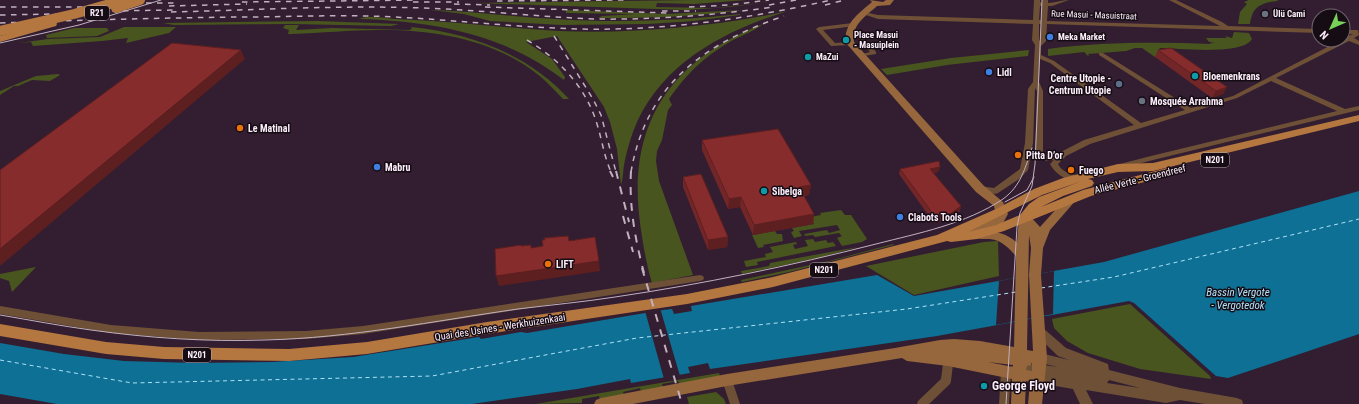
<svg xmlns="http://www.w3.org/2000/svg" width="1359" height="404" viewBox="0 0 1359 404" font-family="'Roboto Condensed',sans-serif">
	<style>
		.green { fill: #48551e }
		.water { fill: #0d7094 }
		.pier { fill: #331e31 }
		.lines { fill: none; stroke-linecap: round; stroke-linejoin: round }
		.ferry { stroke: #b0e1fa; stroke-width: 1; stroke-dasharray: 4 3.5; stroke-linecap: butt }
		.minor { fill: #6e5037; fill-rule: evenodd }
		.tertiary { fill: #6e5037; fill-rule: evenodd }
		.secondary { fill: #96663d; fill-rule: evenodd }
		.primary { fill: #b47740; fill-rule: evenodd }
		.tram { stroke: #c1b1bf; stroke-width: 1 }
		.rail-far1 { stroke: #c1b1bf; stroke-width: 1.5; stroke-dasharray: 5.5 5.5; stroke-linecap: butt }
		.rail { stroke: #c1b1bf; stroke-width: 2; stroke-dasharray: 8 8; stroke-linecap: butt }
		.primary-bridge { stroke: #b47740; stroke-width: 10 }
		.wall { fill: #732627 }
		.shaded-wall { fill: #5e1f20 }
		.building { fill: #862c2d; stroke: #5e1f20 }
		.worship-dot { fill: #6b7280; stroke: #150c14; stroke-width: 1.5 }
		.shop-dot { fill: #3f7fe0; stroke: #150c14; stroke-width: 1.5 }
		.culture-dot { fill: #0f9aa8; stroke: #150c14; stroke-width: 1.5 }
		.service-dot { fill: #5c6f8a; stroke: #150c14; stroke-width: 1.5 }
		.food-dot { fill: #e8710a; stroke: #150c14; stroke-width: 1.5 }
		.labels { text-anchor: middle; dominant-baseline: central; stroke-width: 3; stroke-linejoin: round; paint-order: stroke }
		.shield { fill: #150c14; stroke: #b6aab4; stroke-width: 1 }
		.shield-label { font-size: 9px; font-weight: bold; fill: #fbedf9 }
		.far-poi-label { font-size: 9px; font-weight: bold; fill: #fbedf9; stroke: #150c14; text-anchor: start }
		.far-street-label { font-size: 9px; fill: #fbedf9; stroke: #150c14 }
		.poi-label { font-size: 10px; font-weight: bold; fill: #fbedf9; stroke: #150c14; text-anchor: start }
		.street-label { font-size: 10px; fill: #fbedf9; stroke: #150c14 }
		.water-label { font-size: 11px; font-style: italic; fill: #b0e1fa; stroke: #150c14 }
		.near-poi-label { font-size: 12px; font-weight: bold; fill: #fbedf9; stroke: #150c14; text-anchor: start }
	</style>
	<rect width="100%" height="100%" fill="#331e31"/>
	<!-- green -->
	<g class="green">
		<path d="M694,0h53l-53,4 -37,-1 -1,4 57,1 57,-6 -41,5 -43,3 -211,-7z"/>
		<path d="M1249,0h30c-4,2 -6,1 -9,2 -14,3 -18,9 -20,22h-12l2,-12 7,-8 -3,-2z"/>
		<path d="M431,10c41,1 82,7 124,9 61,4 124,2 185,-5v1l-46,6 -46,3 -86,1 -72,-4 -26,-7z"/>
		<path d="M566,10l101,4 76,-4c-48,7 -97,8 -145,8l4,-2 34,-2 -70,-1z"/>
		<path d="M788,11c-65,20 -130,54 -155,121 -4,11 -7,22 -9,33 -1,6 -1,15 -3,20l-4,-36 -7,-27 -6,-15 -47,-71 -31,6 26,17 13,18 -1,3c-59,-46 -132,-59 -205,-61 9,-4 25,-1 36,0 54,2 109,9 163,12 77,3 155,-4 230,-20z"/>
		<path d="M318,21l81,3 -8,2 -99,-2 -118,1 -11,-2z"/>
		<path d="M763,24c-9,7 -20,11 -30,16 -28,16 -46,33 -64,59l3,6 -4,5 -6,30 -5,11 -1,10 3,20 34,94 -41,8c-6,-20 -9,-39 -12,-60 -13,-100 31,-163 123,-199z"/>
		<path d="M285,25h14l-3,5 36,-2 77,2 3,-1 -1,-2c60,6 117,27 158,72h-6c-7,-7 -14,-15 -22,-22 -44,-37 -107,-48 -163,-47 -29,0 -57,3 -86,4h-4l1,-4 -6,-2z"/>
		<path d="M124,27h52l-7,6 -43,10 2,-5 -26,3 -69,5 -2,-4 -12,1 29,-4 52,-2z"/>
		<path d="M74,28h33l2,3 -12,5 -50,2 -1,-3z"/>
		<path d="M1234,32l15,1 3,6c-10,17 -74,9 -93,9l7,6 -11,3 -13,-9h-7l-9,3 -38,3 1,2h-1l-4,-4 -36,4v-7c54,-7 108,-7 163,-5l-1,-1 5,-1h-6l-3,-4h21l-2,-2 7,2z"/>
		<path d="M1029,50l-1,6 -81,9 -60,10 -6,-6 70,-11z"/>
		<path d="M58,74l2,1 -10,6 -18,-1 -14,6h-4l-14,9v-4l36,-15z"/>
		<path d="M841,210l4,5h6l16,24 -5,3 -20,4 -5,-8 5,-2 -3,-3 -24,4 -2,-2 -8,1 -1,-2 23,-4 2,3 11,-3 -3,-5 -38,6 3,5 -8,2 -3,-6 3,-1 -2,-3 22,-4 -4,-7 11,-2 -1,-2z"/>
		<path d="M775,231l2,3h5l1,7 -20,4 1,2 -6,1 -6,-13z"/>
		<path d="M813,239l2,3 11,-2 2,3 5,-1 3,4 -79,16 1,3 -12,2 -2,-6 22,-4 -1,-3 8,-2 -3,-5 26,-5 1,2 -4,1 2,4 13,-3 -3,-6z"/>
		<path d="M998,241l1,35 -85,19 -48,-29 118,-24z"/>
		<path d="M893,244l1,1 -105,27 -47,10 -1,-2 88,-19z"/>
		<path d="M858,247l-40,11 -76,16 -1,-3 28,-5 1,-3z"/>
		<path d="M36,267l-24,25 -3,-11 -9,-3v-4z"/>
		<path d="M1130,304l80,72 1,3 -71,-10 -52,-16 -21,-12 -13,-13 -2,-9z"/>
		<path d="M719,373l1,3 -40,8 -2,-3 -16,3 1,3 -22,5 -1,-4 -17,4 1,3 -24,5 -1,-4 -17,3v4l-46,1z"/>
		<path d="M716,392l8,7 2,5h-37l-2,-7z"/>
	</g>
	<!-- water -->
	<path class="water" d="M1359,191v143l-131,44 -12,-2 -82,-73 -5,-2 -192,35 -227,33 -2,-6 -20,4 2,6 -59,10 -1,-4 -53,10 -105,15h-415l-57,-10v-51l64,11 60,7 71,2 77,-1 81,-5 126,-20 2,2 40,-7 6,1 136,-23 9,-1 2,5 18,-3 -1,-5 186,-31 37,21 190,-34z"/>
	<!-- pier -->
	<g class="pier">
		<path d="M1054,271l-1,43 -57,11 3,-44z"/>
		<path d="M660,308l20,68 -16,3 -19,-68z"/>
	</g>
	<g class="lines">
		<!-- ferry -->
		<g class="ferry">
			<path d="M1041,288l73,-11 245,-58"/>
			<path d="M0,360l132,23 300,-7 205,-38 270,-29 109,-17"/>
		</g>
		<!-- minor -->
		<g class="minor">
			<path d="M1034,0h6v2l2,1v-3h6v3c7,0 13,-3 21,-3l-17,6h-4l-1,15 173,5 -51,-26h7l46,22 6,4 91,3v4l-272,-9 -1,17 -5,5v9l13,6 87,62 44,-13 -86,-55v-2h4l88,55 42,-12 108,-56h2l3,-3 7,-3h-10v-4h15l1,5 -5,3 5,3v4l-10,-4 -73,37 69,31 14,-3v4l-206,50 -34,9 -4,-2 1,-2 35,-9 186,-45 -66,-30 -34,17 -147,46 -24,12 -8,8c4,8 12,10 21,12l1,2 -1,2c-12,2 -24,-6 -29,-16l4,-4 -8,1 -11,-7 2,-63 -2,-3 -2,55 -5,27 -9,9 -21,14 -3,1 -18,-3 -1,-2 4,-3 14,2 26,-19 5,-26 3,-54 5,-7 2,-37 -3,-5 1,-16 -155,-5 -12,-4 3,-2 9,2 155,5zM1040,6h2l-1,14h-2zM1039,24h2l-1,16 -1,1zM1040,59l10,4 84,62 -50,15 -25,13 -9,3 -7,-3v-62l-4,-9z"/>
			<path d="M853,23l3,2 -1,1 -32,4 12,13 17,-1v2l-2,1 -19,1 -15,-17 3,-2z"/>
			<path d="M850,31l10,3 16,18v2l-18,3v-2l12,-3 -14,-16 -8,-2v-2z"/>
			<path d="M700,275l3,1 1,2 -1,2 -3,1 -337,53 -57,5 -107,1 -88,-7 -111,-19v-8l111,19 88,7 107,-1 57,-5z"/>
			<path d="M949,352l3,1 2,3 -3,25 -1,3 -21,20h-12l1,-3 23,-22 3,-23 2,-3z"/>
			<path d="M1006,368l4,1 1,3 -2,32h-10l2,-32 1,-3z"/>
			<path d="M727,376l4,1 9,27h-10l-8,-24 1,-3z"/>
		</g>
		<!-- tertiary -->
		<path class="tertiary" d="M1039,326l4,2 23,20 42,16 1,6 71,18 57,10 5,2 1,4h-38l-25,-4 -14,3 -80,-13 7,14h-13l-7,-15 -35,-6 -4,-1 -2,-4 1,-3 -19,1 -4,-1 -2,-4 2,-4c14,-5 32,-2 48,0l-22,-5 -2,-4 2,-4 4,-1 29,7 -11,-4 -23,-22 -2,-3 2,-3zM1109,380l31,8 -33,-5z"/>
		<!-- secondary -->
		<path class="secondary" d="M870,0l13,2 3,-2h8l-4,5 -13,1c-11,10 -26,19 -23,36l130,144 19,16 5,12 -5,9 -22,8c14,0 26,2 36,12l2,-25 2,-3h8l11,12 28,-31h8l1,3 -27,31 -7,18 -2,27 6,83 -5,46h-14l2,-22 -4,-1 -1,23h-14l1,-25 -64,-13 -41,-5 -5,-3 -175,28 -94,18h-39l2,-4 5,-2 126,-24 168,-26 45,-8 14,-1 26,2 34,6 2,-91c-8,-8 -14,-16 -26,-17 -6,0 -11,0 -16,-1l-1,-4 -14,5 -4,-1 -2,-3 2,-3 40,-15 1,-2 -2,-9 -18,-14 -130,-149c-3,-19 13,-30 26,-41zM1029,235l2,13 -2,27 4,76 -6,-1zM988,362l25,3v2zM1032,362v9l-6,-1 1,-4 4,-1z"/>
		<!-- primary -->
		<g class="primary">
			<path d="M53,21l3,1 1,2 -1,2 -56,16v-6z"/>
			<path d="M1359,115v6l-206,50 -35,1 -30,7 4,1 2,3 -2,3 -29,10 -22,11 42,-17 84,-22 4,1 2,3 -2,3 -80,21 -87,35 -27,8 -26,3 -4,-1 -174,46 -86,17 -200,30 -120,20 -78,7 -125,-2 -58,-5 -106,-18v-12l106,18 58,5 125,2 78,-7 120,-20 200,-28 86,-17 164,-42 59,-26 38,-20 29,-11 55,-14 35,-1zM1082,181l-43,16 -10,7 -9,11 -24,10 -28,7 74,-37z"/>
		</g>
		<!-- tram -->
		<g class="tram">
			<path d="M0,43l79,-18 82,-25"/>
			<path d="M1005,202l22,-12 7,-13"/>
			<path d="M0,315c30,5 61,11 91,15 57,8 116,12 174,10 85,-2 169,-19 253,-31 32,-4 65,-7 97,-12 88,-13 175,-31 261,-53 43,-11 90,-20 127,-45 18,-13 22,-31 29,-51"/>
			<path d="M1006,404l11,-177 3,-14 12,-27 3,-22 7,-164"/>
		</g>
		<!-- rail-far1 -->
		<g class="rail-far1">
			<path d="M497,1l130,-1"/>
			<path d="M242,2l176,-2"/>
			<path d="M413,2h46"/>
			<path d="M102,3h74"/>
			<path d="M454,4l36,1"/>
			<path d="M769,5l27,-5"/>
			<path d="M825,5l20,-5"/>
			<path d="M169,6l78,-2"/>
			<path d="M0,7h107"/>
			<path d="M485,7l182,6"/>
			<path d="M689,7l40,-2 40,-5"/>
			<path d="M101,11l76,-1"/>
			<path d="M662,11h34"/>
			<path d="M171,12c84,-2 168,-7 252,-4 58,2 115,9 173,11 59,1 119,-4 178,-12"/>
			<path d="M0,15l107,-2"/>
			<path d="M0,23c80,-3 159,-5 239,-6 43,0 86,-2 130,-1 70,2 139,11 209,13 85,2 170,-10 253,-29"/>
			<path d="M554,36l39,63 8,16 15,57"/>
			<path d="M527,40c32,19 59,47 70,84 5,16 7,32 14,48"/>
			<path d="M631,172c15,-88 74,-129 153,-156"/>
		</g>
		<!-- rail -->
		<g class="rail">
			<path d="M610,171l3,6"/>
			<path d="M616,171l13,51"/>
			<path d="M631,171c-2,35 4,68 13,102"/>
			<path d="M623,216l10,36"/>
			<path d="M642,268l40,136"/>
		</g>
		<!-- primary-bridge -->
		<g class="primary-bridge">
			<path d="M116,8l24,-8"/>
			<path d="M0,31l74,-17 50,-14"/>
		</g>
	</g>
	<!-- wall -->
	<g class="wall">
		<path d="M1158,50l69,37 -4,7 -11,4 -57,-41z"/>
		<path d="M702,140l109,45 -2,10 -5,1 10,18 -1,10 -60,11 -13,-28 -12,2 -26,-59z"/>
		<path d="M940,167l-2,5 -4,1 26,38 -12,8 -14,4 -35,-49 1,-5z"/>
		<path d="M683,177l45,60 -1,10 -19,3 -25,-63z"/>
	</g>
	<!-- shaded-wall -->
	<g class="shaded-wall">
		<path d="M241,50l4,9 -245,207v-17z"/>
		<path d="M1227,87l-4,7 -11,4 4,-7z"/>
		<path d="M940,167l-2,5 -9,2 1,-5z"/>
		<path d="M811,185l-2,10 -11,2 1,-10z"/>
		<path d="M741,197l-1,10 -12,2 1,-10z"/>
		<path d="M961,206l-1,5 -12,8 -14,4 2,-5z"/>
		<path d="M814,214l-1,10 -60,11 1,-10z"/>
		<path d="M728,237l-1,10 -19,3v-10z"/>
		<path d="M599,261l1,10 -101,15 -3,-10z"/>
	</g>
	<!-- building -->
	<g class="building">
		<path d="M172,43l69,7 -241,199v-79z"/>
		<path d="M1171,48l56,39 -11,4 -58,-41z"/>
		<path d="M778,129l33,56 -12,2 15,27 -60,11 -13,-28 -12,2 -27,-59z"/>
		<path d="M939,161l1,6 -10,2 31,37 -11,8 -14,4 -36,-49z"/>
		<path d="M701,174l27,63 -20,3 -1,-2 -24,-61z"/>
		<path d="M568,236l1,5 26,-4 4,24 -103,15 -1,-27 26,-4v1l10,-1v3l12,-2 -1,-6h3l-1,-2z"/>
	</g>
	<!-- markers -->
	<g class="worship-dot">
		<circle cx="1265" cy="14" r="4"/>
		<circle cx="1142" cy="101" r="4"/>
	</g>
	<g class="shop-dot">
		<circle cx="1050" cy="37" r="4"/>
		<circle cx="989" cy="72" r="4"/>
		<circle cx="377" cy="167" r="4"/>
		<circle cx="900" cy="217" r="4"/>
	</g>
	<g class="culture-dot">
		<circle cx="846" cy="40" r="4"/>
		<circle cx="808" cy="57" r="4"/>
		<circle cx="1195" cy="76" r="4"/>
		<circle cx="764" cy="191" r="4"/>
		<circle cx="984" cy="386" r="4"/>
	</g>
	<circle class="service-dot" cx="1119" cy="84" r="4"/>
	<g class="food-dot">
		<circle cx="240" cy="128" r="4"/>
		<circle cx="1018" cy="155" r="4"/>
		<circle cx="1071" cy="170" r="4"/>
		<circle cx="548" cy="264" r="4"/>
	</g>
	<g class="labels">
		<!-- shield labels -->
		<g class="shield">
			<rect x="85" y="6" width="24" height="14" rx="3"/>
			<rect x="1201" y="153" width="28" height="14" rx="3"/>
			<rect x="810" y="263" width="28" height="14" rx="3"/>
			<rect x="183" y="348" width="28" height="14" rx="3"/>
		</g>
		<g class="shield-label">
			<text x="97" y="13">R21</text>
			<text x="1215" y="160">N201</text>
			<text x="824" y="270">N201</text>
			<text x="197" y="355">N201</text>
		</g>
		<!-- far-poi labels -->
		<g class="far-poi-label">
			<text x="1273" y="14">Ülü Cami</text>
			<text x="854" y="35">Place Masui<tspan x="854" dy="10">- Masuiplein</tspan></text>
			<text x="1058" y="37">Meka Market</text>
			<text x="816" y="57">MaZui</text>
		</g>
		<!-- far-street labels -->
		<g class="far-street-label">
			<text transform="translate(1094 15) rotate(2)">Rue Masui - Masuistraat</text>
		</g>
		<!-- poi labels -->
		<g class="poi-label">
			<text x="997" y="72">Lidl</text>
			<text x="1203" y="76">Bloemenkrans</text>
			<text x="1111" y="78" text-anchor="end">Centre Utopie -<tspan x="1111" dy="12">Centrum Utopie</tspan></text>
			<text x="1150" y="101">Mosquée Arrahma</text>
			<text x="248" y="128">Le Matinal</text>
			<text x="1026" y="155">Pitta D’or</text>
			<text x="385" y="167">Mabru</text>
			<text x="1079" y="170">Fuego</text>
			<text x="772" y="191">Sibelga</text>
			<text x="908" y="217">Clabots Tools</text>
			<text x="556" y="264">LIFT</text>
		</g>
		<!-- street labels -->
		<g class="street-label">
			<text transform="translate(1140 179) rotate(-14)">Allée Verte - Groendreef</text>
			<text transform="translate(500 327) rotate(-9)">Quai des Usines - Werkhuizenkaai</text>
		</g>
		<!-- water labels -->
		<g class="water-label">
			<text x="1238" y="292">Bassin Vergote<tspan x="1238" dy="13">- Vergotedok</tspan></text>
		</g>
		<!-- near-poi labels -->
		<g class="near-poi-label">
			<text x="992" y="386">George Floyd</text>
		</g>
	</g>
	<!-- north arrow -->
	<g transform="translate(1331 28) rotate(225)"><circle r="19" fill="#150c14" stroke="#716670"/>
	<path d="M0-3L7 15L0 10L-7 15Z" fill="#78d158"/>
	<text y="-6" font-size="11" font-weight="bold" text-anchor="middle" fill="#fbedf9">N</text>
	</g>
</svg>
